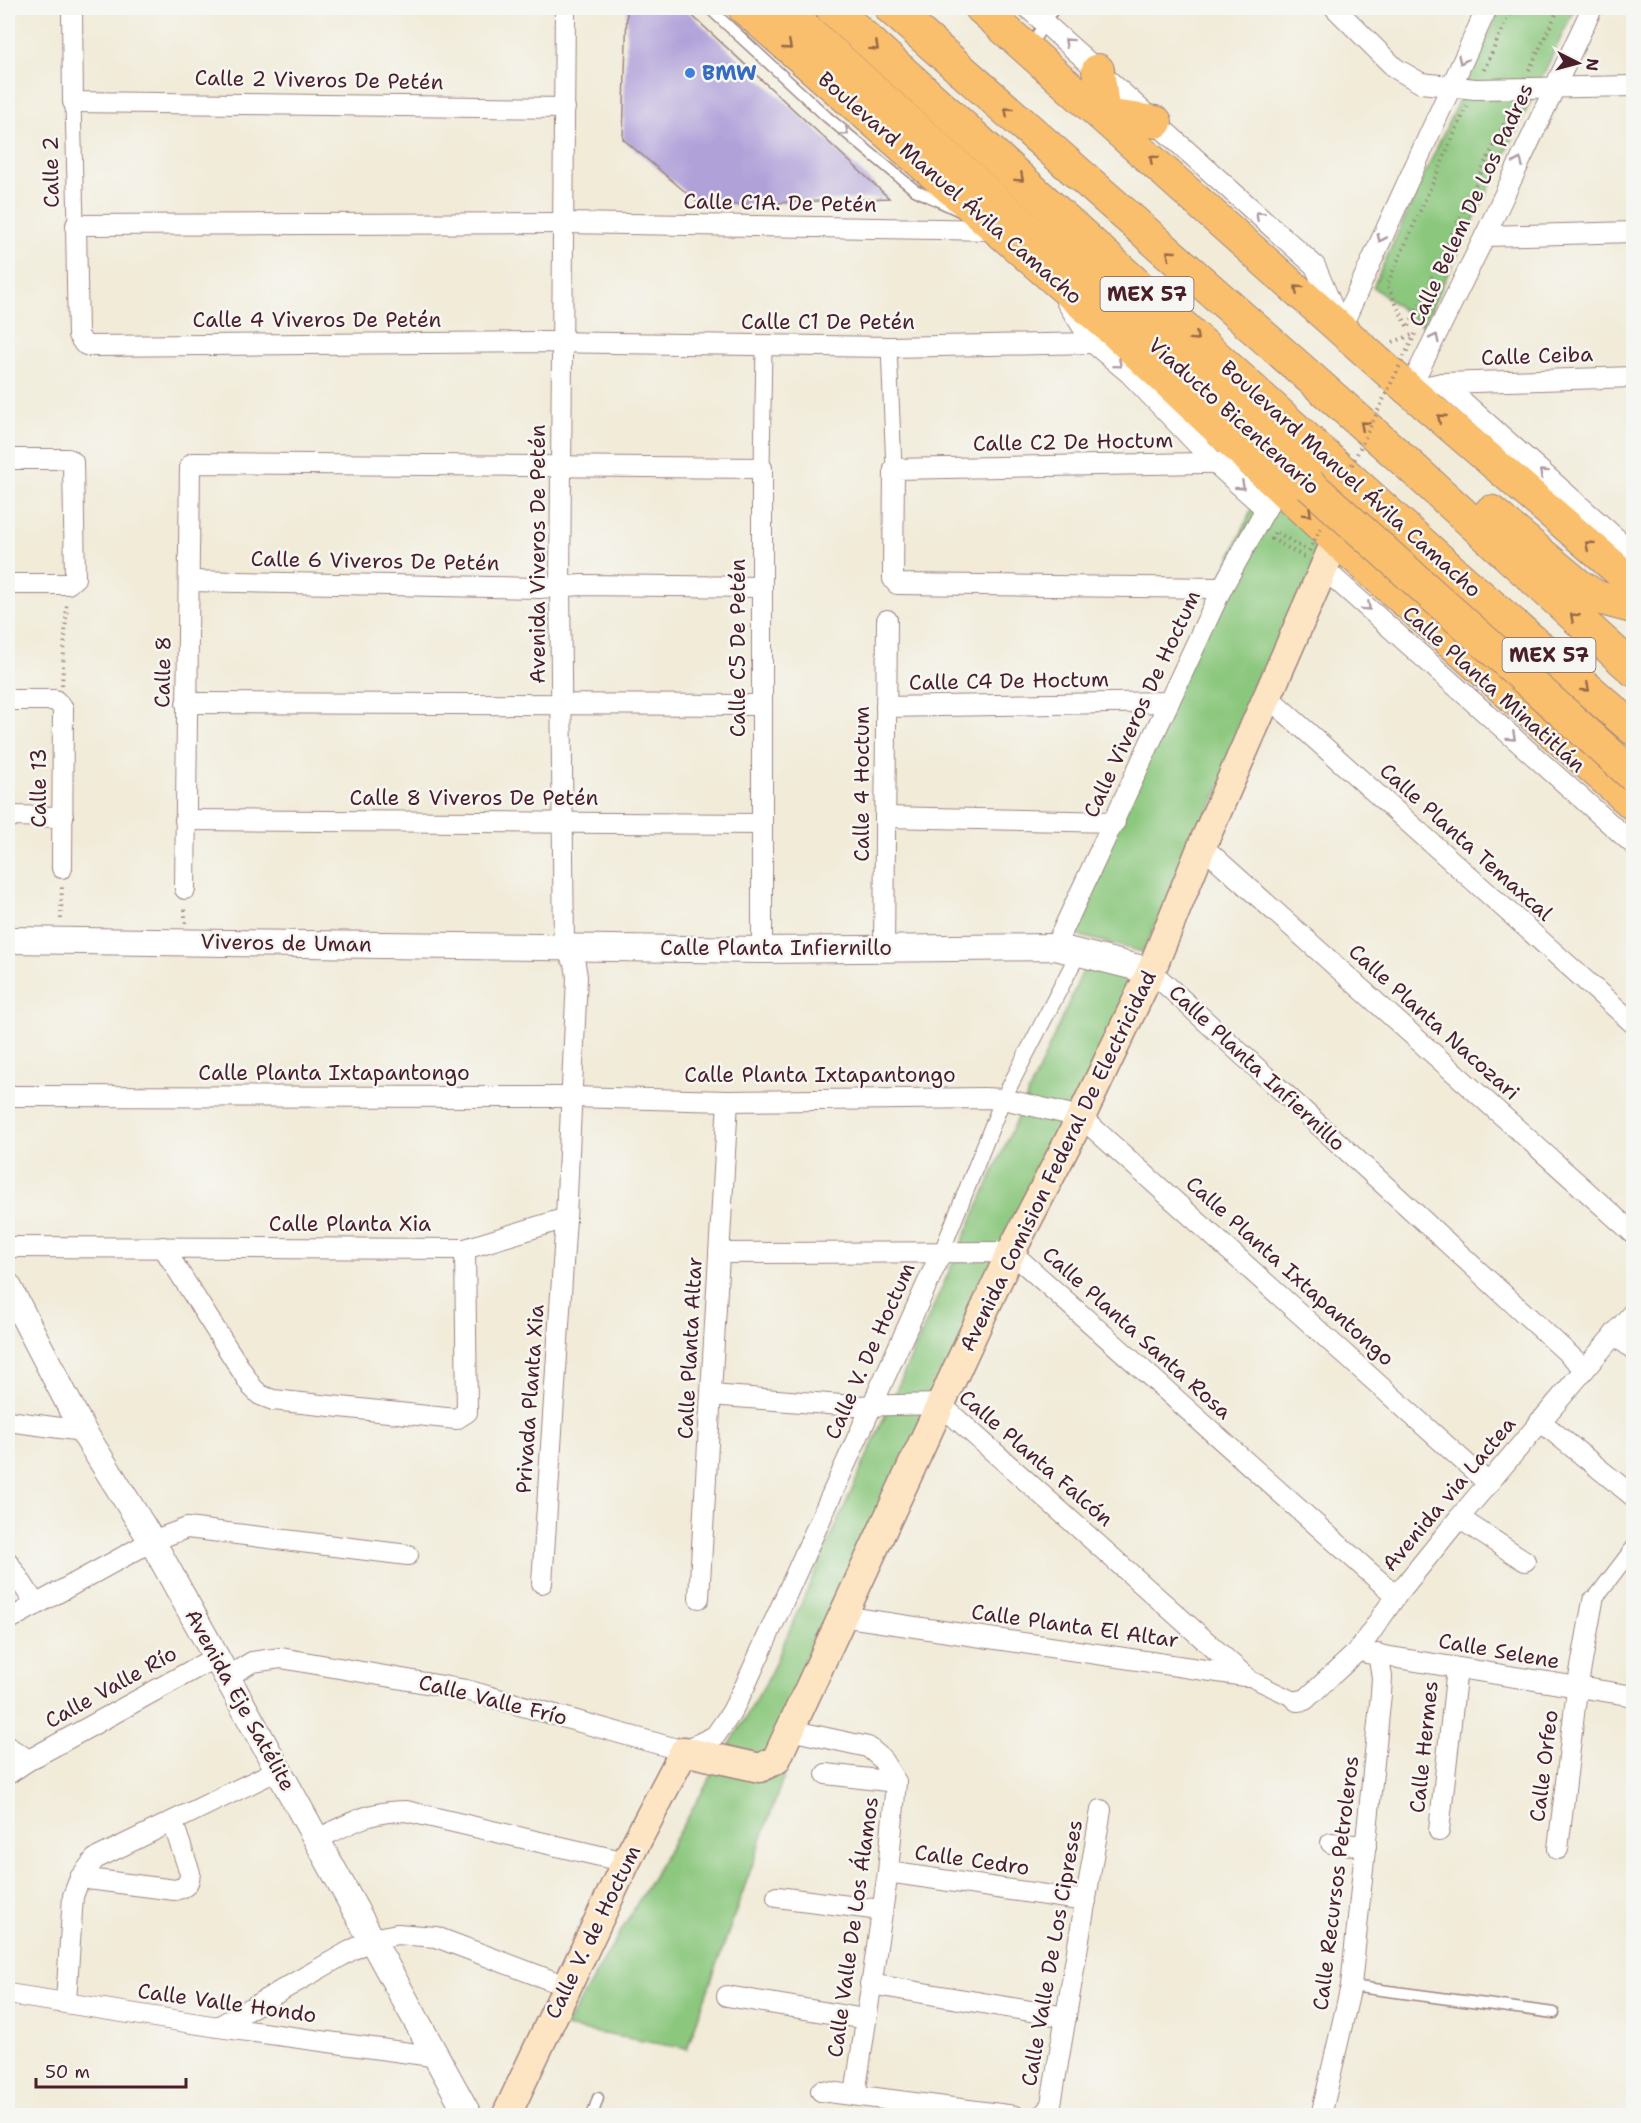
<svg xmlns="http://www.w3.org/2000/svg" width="1641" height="2123" viewBox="0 0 1641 2123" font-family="'Shantell Sans',sans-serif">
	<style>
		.green { fill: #8bc77d; stroke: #6a7354; stroke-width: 1.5 }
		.building { fill: #b1a1d9 }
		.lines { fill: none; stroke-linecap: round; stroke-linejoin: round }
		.service-casing { stroke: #9e8582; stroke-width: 13 }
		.pedestrian-casing { stroke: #9e8582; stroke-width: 17 }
		.minor-casing { stroke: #9e8582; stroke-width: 22 }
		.tertiary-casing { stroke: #9e8582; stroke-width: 28 }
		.secondary-casing { stroke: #9e8582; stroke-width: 31 }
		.primary-casing { stroke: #9e8582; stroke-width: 34 }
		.trunk-casing { stroke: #9e8582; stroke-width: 35 }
		.motorway-casing { stroke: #9e8582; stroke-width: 35 }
		.path { stroke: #9e8582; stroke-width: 4; stroke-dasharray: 1.5 4.5; stroke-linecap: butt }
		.service { stroke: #fff; stroke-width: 10 }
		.pedestrian { stroke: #fff; stroke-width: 15 }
		.minor { stroke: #fff; stroke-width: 20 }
		.tertiary { stroke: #fff; stroke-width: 26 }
		.secondary { stroke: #fde5c4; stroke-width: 28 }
		.primary { stroke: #f9bf6c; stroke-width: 32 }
		.trunk { stroke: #f9bf6c; stroke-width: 33 }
		.motorway { stroke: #f9bf6c; stroke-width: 33 }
		.motorway-bridge-casing { stroke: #9e8582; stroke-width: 35; stroke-linecap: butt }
		.path-bridge { stroke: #9e8582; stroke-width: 4; stroke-dasharray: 1.5 4.5; stroke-linecap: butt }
		.motorway-bridge { stroke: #f9bf6c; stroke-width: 33 }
		.oneway { stroke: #ae9aa0 }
		.oneway2 { stroke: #996748 }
		.shop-dot { fill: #3f7fe0; stroke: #f6f6f2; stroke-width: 2 }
		.labels { text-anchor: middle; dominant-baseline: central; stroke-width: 5; stroke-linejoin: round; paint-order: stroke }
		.shield { fill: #f6f6f2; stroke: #7e6067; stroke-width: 1.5 }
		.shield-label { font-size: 20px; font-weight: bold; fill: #4a1f2b }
		.shop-label { font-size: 21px; font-weight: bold; fill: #366cbe; stroke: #f6f6f2; text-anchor: start }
		.street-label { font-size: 21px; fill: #4a1f2b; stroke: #f6f6f2 }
	</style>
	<rect width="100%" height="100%" fill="#f6f6f2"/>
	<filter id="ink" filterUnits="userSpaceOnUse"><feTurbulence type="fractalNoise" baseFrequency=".0167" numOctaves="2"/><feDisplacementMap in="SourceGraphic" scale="12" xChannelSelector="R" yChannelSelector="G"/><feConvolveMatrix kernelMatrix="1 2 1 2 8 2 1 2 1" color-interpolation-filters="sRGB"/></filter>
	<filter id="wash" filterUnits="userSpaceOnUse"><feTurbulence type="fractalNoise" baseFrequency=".008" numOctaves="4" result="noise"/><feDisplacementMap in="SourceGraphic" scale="24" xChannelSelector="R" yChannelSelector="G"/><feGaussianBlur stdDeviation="1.35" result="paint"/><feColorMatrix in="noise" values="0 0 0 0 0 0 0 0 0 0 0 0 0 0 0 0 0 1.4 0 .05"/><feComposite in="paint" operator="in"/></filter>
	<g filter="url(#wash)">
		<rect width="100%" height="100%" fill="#f1ebd8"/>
		<!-- green -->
		<g class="green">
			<path d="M1501,8h74l-152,318 -50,-39z"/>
			<path d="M1267,475l69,65 -193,412 -78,-20z"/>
			<path d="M1086,964l63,15 -329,695 -133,375 -122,-22 202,-346z"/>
		</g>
		<g id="blocks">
			<!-- building -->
			<path class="building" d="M627,8h57l205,190 -187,8 -79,-67z"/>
		</g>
	</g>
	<g filter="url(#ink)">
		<use href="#blocks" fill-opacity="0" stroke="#9e8582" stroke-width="1.5"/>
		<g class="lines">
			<defs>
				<g id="service">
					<path d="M709,8l118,109 88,73 45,21"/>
					<path d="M1029,48l25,-40"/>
					<path d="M1351,1986l203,27"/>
					<path d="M592,2116l6,-18"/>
				</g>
				<g id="pedestrian">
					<path d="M73,102l3,123"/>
					<path d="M889,347l5,122"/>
					<path d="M762,468l2,-122"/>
					<path d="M941,1253l62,-154 76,-147"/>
					<path d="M1593,1601l41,-54"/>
					<path d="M1245,1676l52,25"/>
				</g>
				<g id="minor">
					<path d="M72,8l1,94 492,6"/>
					<path d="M1028,8l287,258 23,54"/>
					<path d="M1335,8l60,60 26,15 54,6 159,-3"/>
					<path d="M997,230l-434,-7 -487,2 2,110 6,9 5,2 453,-4 347,5 204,-4"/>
					<path d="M1485,236l149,-4"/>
					<path d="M1066,301l27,42 36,30 87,91 50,45"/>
					<path d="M1341,328l146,-320"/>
					<path d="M1442,383l192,-6"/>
					<path d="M1409,390l76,-154 107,-228"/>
					<path d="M1409,390l33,-7 192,171"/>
					<path d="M8,459h60l5,3 2,116 -7,6h-60"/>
					<path d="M1323,568l311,277"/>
					<path d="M189,581l351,7 42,-3 180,2"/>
					<path d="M1222,588l-325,-4 -4,-5 1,-110 359,-7"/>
					<path d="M1267,696l367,328"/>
					<path d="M8,700h47l8,8 -1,160"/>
					<path d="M186,703l576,2"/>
					<path d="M886,707l283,-5"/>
					<path d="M8,816l55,1"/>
					<path d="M885,817l230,5"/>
					<path d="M185,820l577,4"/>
					<path d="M1202,846l432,388"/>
					<path d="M185,889l5,-423 3,-3 569,5v482"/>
					<path d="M1055,947l167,-359 57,-103"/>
					<path d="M884,948l3,-328"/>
					<path d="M1151,971l434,398"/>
					<path d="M8,1096l563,1 157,4 256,-3 19,1 78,18 408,367"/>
					<path d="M8,1247l457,2 101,-31"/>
					<path d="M163,1247l89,140 8,8 13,5 183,19 11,-7 -2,-163"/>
					<path d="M719,1253l292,-1 385,344"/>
					<path d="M1614,1334l20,16"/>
					<path d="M711,1395l143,11 86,-2 305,272"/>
					<path d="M8,1421l75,10"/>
					<path d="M1540,1421l94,76"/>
					<path d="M1459,1518l66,43"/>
					<path d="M8,1562l28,43"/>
					<path d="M542,1583l24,-365 11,-241 -2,-13 -11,-18 -4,-360 5,-578"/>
					<path d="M699,1598l29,-497"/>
					<path d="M841,1616l404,60"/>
					<path d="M8,1620l144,-79 35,-13 221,27"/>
					<path d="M1366,1653l268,43"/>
					<path d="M227,1677l25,-15 29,-4 185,32 218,61 31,-15 16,-23 14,-27 196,-433"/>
					<path d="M1297,1701l8,-1 52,-48 39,-56 63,-78 175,-207"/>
					<path d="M790,1730l78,17 13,11 15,24 -8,90 -33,223"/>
					<path d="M8,1747l21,13"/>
					<path d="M8,1774l21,-14 187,-103"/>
					<path d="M826,1774l70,8"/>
					<path d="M1439,1831l18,-163"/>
					<path d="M318,1839c32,-16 51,-28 88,-28l220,51"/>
					<path d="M1331,1843l35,3"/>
					<path d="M1558,1849l19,-160 16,-88"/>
					<path d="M888,1872l198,29"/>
					<path d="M80,1878l95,12c11,-3 14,-5 15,-17l-17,-50"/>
					<path d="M777,1897l104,13"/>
					<path d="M870,1984l196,33"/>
					<path d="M8,1994l210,33 221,30"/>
					<path d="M727,1996l138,23"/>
					<path d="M66,2002l7,-106 7,-18 15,-19 183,-89"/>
					<path d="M218,2027l132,-76 23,-12 24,-5 39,3 130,49"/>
					<path d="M821,2091l194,25"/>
					<path d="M1040,2116l4,-1 7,-11 50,-294"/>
					<path d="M1321,2116l30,-130 30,-292 1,-17 -4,-23"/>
				</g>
				<g id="tertiary">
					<path d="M8,940l754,10 293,-3 96,24"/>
					<path d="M8,1286l75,145 69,110 317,575"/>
				</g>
				<path id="secondary" d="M506,2116l120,-254 58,-111 76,17 16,-8 235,-508 70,-135 70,-146 51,-125 134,-306"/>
				<g id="primary">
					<path d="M744,8l374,327 218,205 298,265"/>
					<path d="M981,8l428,382 225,194"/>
					<path d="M1098,70l6,45 52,7"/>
				</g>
				<g id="trunk">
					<path d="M832,8l631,573 171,148"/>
					<path d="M891,8l517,456 226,206"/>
					<path d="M1491,512l87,73 18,12 38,10"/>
					<path d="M1366,566l55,8"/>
				</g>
				<path id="motorway" d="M782,8l528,477"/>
			</defs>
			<!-- service casing -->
			<use href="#service" class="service-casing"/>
			<!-- pedestrian casing -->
			<use href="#pedestrian" class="pedestrian-casing"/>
			<!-- minor casing -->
			<use href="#minor" class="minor-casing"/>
			<!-- tertiary casing -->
			<use href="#tertiary" class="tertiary-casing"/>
			<!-- secondary casing -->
			<use href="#secondary" class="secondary-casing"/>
			<!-- primary casing -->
			<use href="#primary" class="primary-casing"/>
			<!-- trunk casing -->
			<use href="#trunk" class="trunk-casing"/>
			<!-- motorway casing -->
			<use href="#motorway" class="motorway-casing"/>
			<!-- path -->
			<g class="path">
				<path d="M1484,70l28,-62"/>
				<path d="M1529,70l30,-62"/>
				<path d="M1467,106l-80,179 21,43 104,-221"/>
				<path d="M1393,342l22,-8"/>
				<path d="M1304,557l-32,-18 3,-8 31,19"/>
				<path d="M62,685l5,-83"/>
				<path d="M61,919l1,-35"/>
				<path d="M185,923v-17"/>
			</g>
			<!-- service -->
			<use href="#service" class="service"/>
			<!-- pedestrian -->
			<use href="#pedestrian" class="pedestrian"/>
			<!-- minor -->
			<use href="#minor" class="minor"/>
			<!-- tertiary -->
			<use href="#tertiary" class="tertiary"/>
			<!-- secondary -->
			<use href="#secondary" class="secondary"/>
			<!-- primary -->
			<use href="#primary" class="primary"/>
			<!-- trunk -->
			<use href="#trunk" class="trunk"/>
			<!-- motorway -->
			<use href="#motorway" class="motorway"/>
			<defs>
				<path id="motorway-bridge" d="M1310,485l324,291"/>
			</defs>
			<!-- motorway-bridge casing -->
			<use href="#motorway-bridge" class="motorway-bridge-casing"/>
			<!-- path-bridge -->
			<g class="path-bridge">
				<path d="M1344,481l71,-147"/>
				<path d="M1309,551l12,-23"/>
			</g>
			<!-- motorway-bridge -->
			<use href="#motorway-bridge" class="motorway-bridge"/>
		</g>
		<!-- one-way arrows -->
		<defs><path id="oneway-chevron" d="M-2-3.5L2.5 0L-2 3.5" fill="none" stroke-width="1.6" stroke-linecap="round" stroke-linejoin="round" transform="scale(1.5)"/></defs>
		<g class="oneway">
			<use href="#oneway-chevron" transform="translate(1068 42) rotate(-138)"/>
			<use href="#oneway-chevron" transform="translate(1462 60) rotate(115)"/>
			<use href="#oneway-chevron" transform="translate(845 132) rotate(40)"/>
			<use href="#oneway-chevron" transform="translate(1519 162) rotate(-66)"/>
			<use href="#oneway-chevron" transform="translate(1259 215) rotate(-138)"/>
			<use href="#oneway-chevron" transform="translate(1381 238) rotate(114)"/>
			<use href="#oneway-chevron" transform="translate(1435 338) rotate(-64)"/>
			<use href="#oneway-chevron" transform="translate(1118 364) rotate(40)"/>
			<use href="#oneway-chevron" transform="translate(1543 473) rotate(-138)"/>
			<use href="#oneway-chevron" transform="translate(1241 486) rotate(42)"/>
			<use href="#oneway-chevron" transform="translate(1367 607) rotate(42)"/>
			<use href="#oneway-chevron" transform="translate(1512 737) rotate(42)"/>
		</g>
		<g class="oneway2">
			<use href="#oneway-chevron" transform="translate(788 46) rotate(41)"/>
			<use href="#oneway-chevron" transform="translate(875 47) rotate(42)"/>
			<use href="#oneway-chevron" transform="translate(1008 111) rotate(-139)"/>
			<use href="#oneway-chevron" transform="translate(1153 159) rotate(-138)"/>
			<use href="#oneway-chevron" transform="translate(1020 178) rotate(42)"/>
			<use href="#oneway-chevron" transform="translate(1170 254) rotate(-139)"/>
			<use href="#oneway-chevron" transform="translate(1298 289) rotate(-138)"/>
			<use href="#oneway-chevron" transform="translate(1195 337) rotate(42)"/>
			<use href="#oneway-chevron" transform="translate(1441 418) rotate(-139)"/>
			<use href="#oneway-chevron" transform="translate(1364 425) rotate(-139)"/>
			<use href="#oneway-chevron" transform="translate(1308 513) rotate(44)"/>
			<use href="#oneway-chevron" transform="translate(1589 545) rotate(-139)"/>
			<use href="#oneway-chevron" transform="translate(1574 617) rotate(-138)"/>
			<use href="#oneway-chevron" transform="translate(1586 688) rotate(41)"/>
		</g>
	</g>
	<!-- markers -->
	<circle class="shop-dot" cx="690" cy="73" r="6"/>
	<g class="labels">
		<!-- shield labels -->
		<g class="shield">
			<rect x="1100.5" y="277" width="93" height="34" rx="4.5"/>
			<rect x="1502.5" y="638" width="93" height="34" rx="4.5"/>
		</g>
		<g class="shield-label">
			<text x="1147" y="294">MEX 57</text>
			<text x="1549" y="655">MEX 57</text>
		</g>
		<!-- shop labels -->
		<g class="shop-label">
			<text x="702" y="73">BMW</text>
		</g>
		<!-- street labels -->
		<g class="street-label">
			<text transform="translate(319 80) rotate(1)">Calle 2 Viveros De Petén</text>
			<text transform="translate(51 172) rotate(-91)">Calle 2</text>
			<text transform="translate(950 188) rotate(41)">Boulevard Manuel Ávila Camacho</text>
			<text transform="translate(780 203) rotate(1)">Calle C1A. De Petén</text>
			<text transform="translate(1471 205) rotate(-65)">Calle Belem De Los Padres</text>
			<text x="317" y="320">Calle 4 Viveros De Petén</text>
			<text x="828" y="322">Calle C1 De Petén</text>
			<text transform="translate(1537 356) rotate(-2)">Calle Ceiba</text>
			<text transform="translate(1234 416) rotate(42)">Viaducto Bicentenario</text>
			<text transform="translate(1073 442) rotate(-1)">Calle C2 De Hoctum</text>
			<text transform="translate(1351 479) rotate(42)">Boulevard Manuel Ávila Camacho</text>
			<text transform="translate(538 554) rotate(-90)">Avenida Viveros De Petén</text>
			<text transform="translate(375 561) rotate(1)">Calle 6 Viveros De Petén</text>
			<text transform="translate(738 648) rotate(-90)">Calle C5 De Petén</text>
			<text transform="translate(163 672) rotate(-89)">Calle 8</text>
			<text transform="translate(1009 681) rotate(-1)">Calle C4 De Hoctum</text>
			<text transform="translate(1494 689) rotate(42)">Calle Planta Minatitlán</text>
			<text transform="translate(1142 704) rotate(-65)">Calle Viveros De Hoctum</text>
			<text transform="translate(862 784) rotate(-90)">Calle 4 Hoctum</text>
			<text transform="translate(39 788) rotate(-90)">Calle 13</text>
			<text x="474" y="798">Calle 8 Viveros De Petén</text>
			<text transform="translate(1466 842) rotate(42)">Calle Planta Temaxcal</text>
			<text transform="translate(286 943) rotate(1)">Viveros de Uman</text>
			<text x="776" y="948">Calle Planta Infiernillo</text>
			<text transform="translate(1434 1022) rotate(42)">Calle Planta Nacozari</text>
			<text transform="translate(1257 1068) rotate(43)">Calle Planta Infiernillo</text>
			<text x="334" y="1073">Calle Planta Ixtapantongo</text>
			<text x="820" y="1075">Calle Planta Ixtapantongo</text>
			<text transform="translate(1058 1161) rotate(-64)">Avenida Comision Federal De Electricidad</text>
			<text x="350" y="1224">Calle Planta Xia</text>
			<text transform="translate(1290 1271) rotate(42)">Calle Planta Ixtapantongo</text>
			<text transform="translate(1137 1333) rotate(42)">Calle Planta Santa Rosa</text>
			<text transform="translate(690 1348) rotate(-87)">Calle Planta Altar</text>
			<text transform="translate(870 1351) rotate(-66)">Calle V. De Hoctum</text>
			<text transform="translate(530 1399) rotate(-86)">Privada Planta Xia</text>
			<text transform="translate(1036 1458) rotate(41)">Calle Planta Falcón</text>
			<text transform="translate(1449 1494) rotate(-50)">Avenida via Lactea</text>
			<text transform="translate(1075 1626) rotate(8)">Calle Planta El Altar</text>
			<text transform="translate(1499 1651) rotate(10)">Calle Selene</text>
			<text transform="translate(111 1687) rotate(-29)">Calle Valle Río</text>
			<text transform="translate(240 1700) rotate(61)">Avenida Eje Satélite</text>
			<text transform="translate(493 1700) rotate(14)">Calle Valle Frío</text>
			<text transform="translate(1424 1747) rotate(-84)">Calle Hermes</text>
			<text transform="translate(1544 1766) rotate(-83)">Calle Orfeo</text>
			<text transform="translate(972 1860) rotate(8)">Calle Cedro</text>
			<text transform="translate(1336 1883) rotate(-83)">Calle Recursos Petroleros</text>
			<text transform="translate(853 1927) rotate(-82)">Calle Valle De Los Álamos</text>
			<text transform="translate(593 1932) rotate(-64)">Calle V. de Hoctum</text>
			<text transform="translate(1052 1953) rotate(-80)">Calle Valle De Los Cipreses</text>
			<text transform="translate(227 2003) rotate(8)">Calle Valle Hondo</text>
		</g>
	</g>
	<!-- margin -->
	<rect width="1641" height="2123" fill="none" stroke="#f6f6f2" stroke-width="30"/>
	<!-- north arrow -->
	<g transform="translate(1578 63) rotate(96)" stroke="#f6f6f2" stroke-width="4.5" paint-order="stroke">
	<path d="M0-4.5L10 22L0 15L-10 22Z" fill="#4a1f2b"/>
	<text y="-9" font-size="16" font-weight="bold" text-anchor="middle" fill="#4a1f2b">N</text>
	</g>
	<!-- scale -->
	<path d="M36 2078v9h150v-9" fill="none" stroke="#4a1f2b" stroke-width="3"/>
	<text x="45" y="2078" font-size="18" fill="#4a1f2b" stroke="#f6f6f2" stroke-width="4.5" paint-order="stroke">50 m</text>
</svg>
